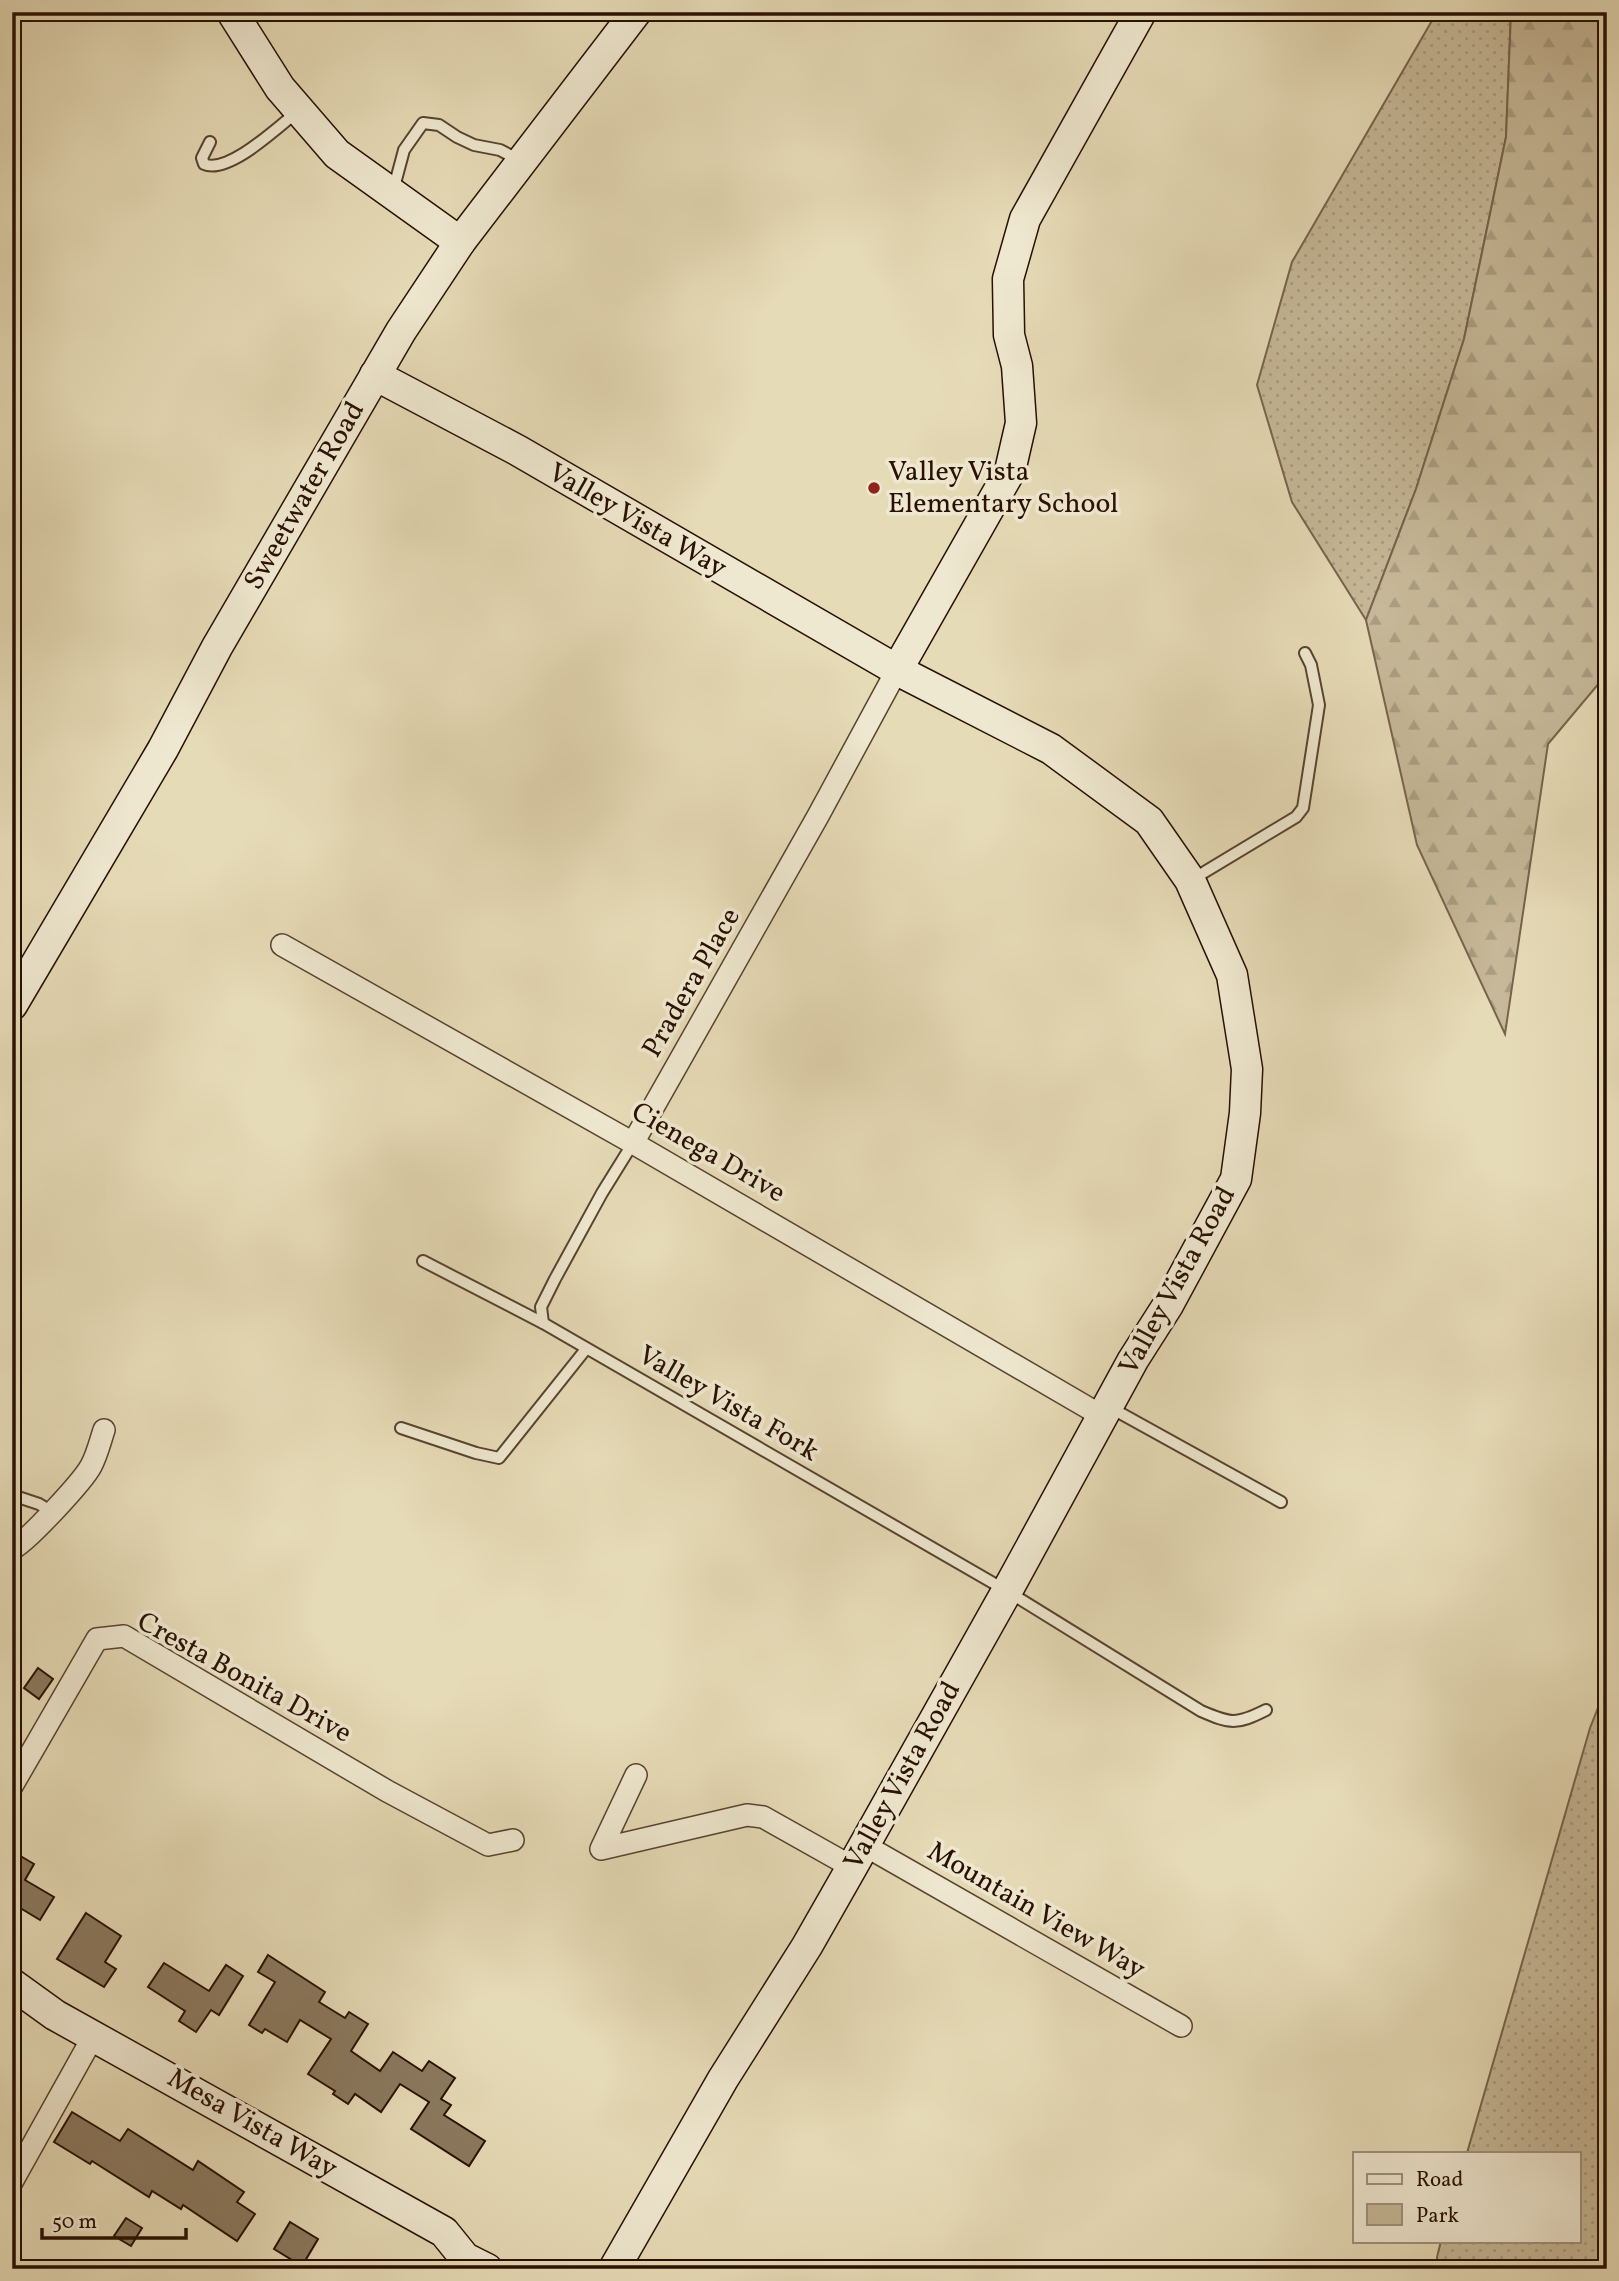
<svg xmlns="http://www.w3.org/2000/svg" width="1619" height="2281" viewBox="0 0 1619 2281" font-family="Vollkorn,serif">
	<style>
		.green { fill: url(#green-dots); stroke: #77644d; stroke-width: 2 }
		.forest { fill: url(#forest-firs); stroke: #77644d; stroke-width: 2 }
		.building { fill: #8b7a60; stroke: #281002; stroke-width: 2 }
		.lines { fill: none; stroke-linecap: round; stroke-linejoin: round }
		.lane-casing { stroke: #58432f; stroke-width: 14 }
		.street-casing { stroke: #58432f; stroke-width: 24 }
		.secondary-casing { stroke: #281002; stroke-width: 33 }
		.lane { stroke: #efe8d0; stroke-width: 10 }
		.street { stroke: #efe8d0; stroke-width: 21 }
		.secondary { stroke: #efe8d0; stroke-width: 30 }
		.poi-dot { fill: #8f2418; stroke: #efe8d0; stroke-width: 2.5 }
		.labels { text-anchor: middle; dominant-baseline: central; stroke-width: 7; stroke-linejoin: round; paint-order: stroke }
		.poi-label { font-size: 28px; fill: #281002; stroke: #efe8d0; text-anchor: start }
		.street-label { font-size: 28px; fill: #281002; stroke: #efe8d0 }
	</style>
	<defs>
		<pattern id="green-dots" width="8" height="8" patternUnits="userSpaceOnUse" patternTransform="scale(1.75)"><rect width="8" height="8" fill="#c6b898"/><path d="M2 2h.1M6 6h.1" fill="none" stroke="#aa9d81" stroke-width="1.8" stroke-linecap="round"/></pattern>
		<pattern id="forest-firs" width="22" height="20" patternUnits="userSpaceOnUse" patternTransform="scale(1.75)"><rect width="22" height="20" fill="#c6b898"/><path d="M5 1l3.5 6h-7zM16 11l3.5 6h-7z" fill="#aa9d81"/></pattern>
	</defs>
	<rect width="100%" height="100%" fill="#e6dbb7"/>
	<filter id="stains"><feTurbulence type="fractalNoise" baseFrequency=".00286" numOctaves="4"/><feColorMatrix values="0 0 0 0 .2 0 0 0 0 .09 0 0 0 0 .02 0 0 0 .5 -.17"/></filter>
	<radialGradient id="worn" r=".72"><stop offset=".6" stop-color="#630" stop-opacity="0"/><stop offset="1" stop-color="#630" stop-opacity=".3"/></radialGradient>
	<!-- green -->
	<g class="green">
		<path d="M1437,12h74l-5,125 -42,202 -48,150 -50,131 -74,-118 -35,-117 35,-123z"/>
		<path d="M1607,1685v584h-169l-1,-12 4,-16h138v-88h-112l123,-425z"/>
	</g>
	<!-- forest -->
	<path class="forest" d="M1511,12h96v670h-7l-52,62 -43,290 -88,-189 -51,-225 50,-131 48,-150 42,-202z"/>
	<!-- building -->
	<g class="building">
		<path d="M38,1668l15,11 -14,20 -15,-11z"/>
		<path d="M12,1851l22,13 -9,16 29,17 -14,23 -28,-17z"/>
		<path d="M86,1913l35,23 -16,26 11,7 -12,18 -47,-28z"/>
		<path d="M268,1955l57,37 -6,10 26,16 4,-6 19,12 -17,27 29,20 13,-19 29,19 7,-10 26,17 -14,21 10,6 -7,10 41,26 -16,25 -58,-37 18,-27 -29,-18 -19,28 -26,-18 -7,10 -15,-10 2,-3 -27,-17 23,-35 -31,-19 -13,22 -22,-13 -3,4 -13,-8 26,-43 -17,-10z"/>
		<path d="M164,1963l45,28 17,-26 17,11 -24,39 -8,-5 -15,22 -17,-11 6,-10 -37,-24z"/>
		<path d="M72,2112l48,29 8,-12 65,41 5,-9 46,31 -7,10 18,12 -18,27 -54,-36 -2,4 -29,-18 -3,6 -57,-36 -2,3 -36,-22z"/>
		<path d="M126,2218l16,10 -11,18 -17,-10z"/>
		<path d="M290,2222l28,17 -16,27 -28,-17z"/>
	</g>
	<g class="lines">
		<defs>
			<g id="lane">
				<path d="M210,142l-8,16 2,6c24,11 74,-37 93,-52"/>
				<path d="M393,191l11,-41 19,-27 16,2 18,12 17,8 26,5 19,10"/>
				<path d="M1193,879l103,-62 7,-9 16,-103 -8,-40 -6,-12"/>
				<path d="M423,1261l120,62 464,268 194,120c30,13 35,14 65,-1"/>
				<path d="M543,1323l-2,-16 14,-28 47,-86 31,-50"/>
				<path d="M1111,1408l170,94"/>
				<path d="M401,1428l75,25 23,5 87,-109"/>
				<path d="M12,1495l27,9 13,8"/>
			</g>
			<g id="street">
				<path d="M282,945l351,198 469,273"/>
				<path d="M633,1143l185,-327 79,-146"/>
				<path d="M12,1549c15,-7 71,-68 79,-83 6,-11 9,-24 13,-36"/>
				<path d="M636,1775l-35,74 146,-34 16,2 89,50"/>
				<path d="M12,1786l85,-147 27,-3 263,155 101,54 25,-5"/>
				<path d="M864,1845l317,181"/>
				<path d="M12,2182l82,-147"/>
			</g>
			<g id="secondary">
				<path d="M232,12l48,76 57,66 123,88"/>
				<path d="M375,375l142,75 380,220 154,79 98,72 41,59 42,95 15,94 -2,44 -9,66 -68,126 -35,55 -126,231 -155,276 -45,79 -84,133 -109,190"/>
				<path d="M897,670l113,-199 11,-48 -4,-57 -8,-31 -1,-56 17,-60 116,-207"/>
				<path d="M12,1005l151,-256 54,-102 184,-316 59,-89 176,-230"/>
				<path d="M12,1984l43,31 389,217 21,26 22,11"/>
			</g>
		</defs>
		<!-- lane casing -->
		<use href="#lane" class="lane-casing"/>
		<!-- street casing -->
		<use href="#street" class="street-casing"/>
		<!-- secondary casing -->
		<use href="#secondary" class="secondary-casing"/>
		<!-- lane -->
		<use href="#lane" class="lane"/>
		<!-- street -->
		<use href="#street" class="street"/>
		<!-- secondary -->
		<use href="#secondary" class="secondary"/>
	</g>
	<!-- markers -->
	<circle class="poi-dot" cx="874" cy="488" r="7"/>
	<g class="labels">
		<!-- poi labels -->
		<g class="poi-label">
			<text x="888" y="472">Valley Vista<tspan x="888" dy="32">Elementary School</tspan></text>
		</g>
		<!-- street labels -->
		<g class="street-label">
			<text transform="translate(305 496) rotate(-60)">Sweetwater Road</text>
			<text transform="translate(637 521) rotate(30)">Valley Vista Way</text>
			<text transform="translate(692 983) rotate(-60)">Pradera Place</text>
			<text transform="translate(708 1153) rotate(30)">Cienega Drive</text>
			<text transform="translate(1178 1281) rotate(-61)">Valley Vista Road</text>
			<text transform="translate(728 1404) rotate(30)">Valley Vista Fork</text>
			<text transform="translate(244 1678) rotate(29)">Cresta Bonita Drive</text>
			<text transform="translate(903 1776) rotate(-61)">Valley Vista Road</text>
			<text transform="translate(1036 1911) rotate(30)">Mountain View Way</text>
			<text transform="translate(252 2124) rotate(30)">Mesa Vista Way</text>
		</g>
	</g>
	<!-- margin -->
	<rect width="1619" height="2281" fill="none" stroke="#e6dbb7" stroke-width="42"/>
	<rect x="14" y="14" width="1591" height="2253" fill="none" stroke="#281002" stroke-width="3.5"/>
	<rect x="21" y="21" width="1577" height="2239" fill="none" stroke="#281002" stroke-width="2"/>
	<!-- legend -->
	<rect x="1353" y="2152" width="228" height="91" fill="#efe8d0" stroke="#9f927e" stroke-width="2"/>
	<rect x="1367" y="2174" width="35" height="10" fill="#efe8d0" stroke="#9f927e" stroke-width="2"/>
	<text x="1416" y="2186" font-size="21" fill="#281002">Road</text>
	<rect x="1367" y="2204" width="35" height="21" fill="#c6b898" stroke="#9f927e" stroke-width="2"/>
	<text x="1416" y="2222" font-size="21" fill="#281002">Park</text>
	<!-- scale -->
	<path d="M42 2228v10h144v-10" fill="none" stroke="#281002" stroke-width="3.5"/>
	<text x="52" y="2228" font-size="21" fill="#281002" stroke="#efe8d0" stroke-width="5" paint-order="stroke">50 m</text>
	<rect width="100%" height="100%" filter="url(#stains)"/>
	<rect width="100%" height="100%" fill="url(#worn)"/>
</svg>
